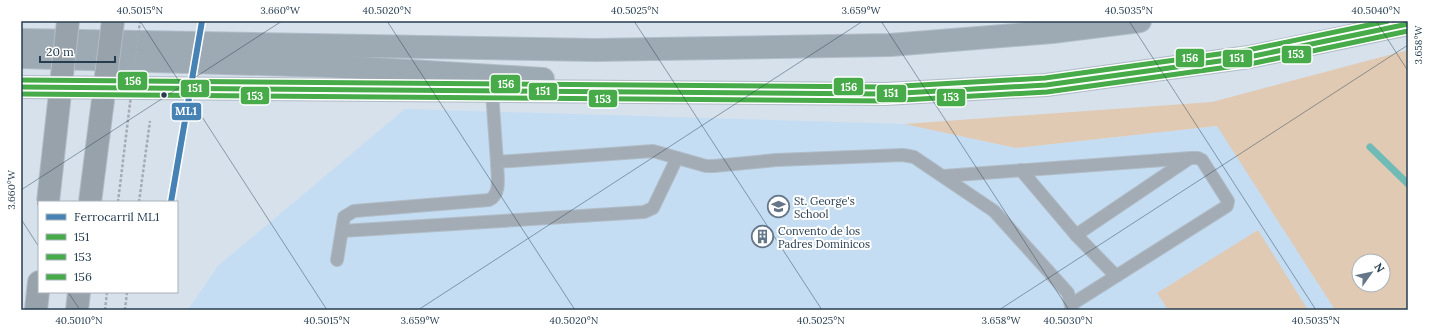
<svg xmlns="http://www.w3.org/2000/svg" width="1429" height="331" viewBox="0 0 1429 331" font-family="Lora,serif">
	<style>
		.built { fill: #c4ddf3 }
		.green { fill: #e1cab4; fill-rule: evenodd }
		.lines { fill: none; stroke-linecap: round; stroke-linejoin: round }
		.stream { stroke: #70bbb6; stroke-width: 7 }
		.lane-casing { stroke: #b1bdc8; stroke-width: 14 }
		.secondary-casing { stroke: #b1bdc8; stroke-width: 24 }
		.highway-casing { stroke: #b1bdc8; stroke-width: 24 }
		.path { stroke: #a3abb3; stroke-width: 2.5; stroke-dasharray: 3 2; stroke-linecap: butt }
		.lane { stroke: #a3acb4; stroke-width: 12 }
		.secondary { stroke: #98a2ab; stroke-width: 22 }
		.highway { stroke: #9da9b3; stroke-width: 22 }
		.secondary-bridge-casing { stroke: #b1bdc8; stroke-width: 24; stroke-linecap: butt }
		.path-bridge { stroke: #a3abb3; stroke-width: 2.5; stroke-dasharray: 3 2; stroke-linecap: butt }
		.secondary-bridge { stroke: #98a2ab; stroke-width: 22 }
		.bus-1-casing { stroke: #fff; stroke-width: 8 }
		.bus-2-casing { stroke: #fff; stroke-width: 8 }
		.bus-3-casing { stroke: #fff; stroke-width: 8 }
		.bus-1 { stroke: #46ab48; stroke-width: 5 }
		.bus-2 { stroke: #46ab48; stroke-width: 5 }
		.bus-3 { stroke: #46ab48; stroke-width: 5 }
		.rail-1-casing { stroke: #fff; stroke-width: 9 }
		.rail-1 { stroke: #4682b4; stroke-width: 6 }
		.ticks { fill: none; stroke: #263d50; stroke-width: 1; stroke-opacity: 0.45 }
		.bus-dot { fill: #263d50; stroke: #fff; stroke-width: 1.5 }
		.labels { text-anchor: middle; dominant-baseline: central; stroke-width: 4; stroke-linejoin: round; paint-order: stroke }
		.poi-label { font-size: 11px; fill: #263d50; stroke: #fff; text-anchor: start }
		.line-badge { stroke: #fff; stroke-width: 1.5 }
		.badge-label { font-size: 11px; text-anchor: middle; font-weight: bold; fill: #fff }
		.neatline { fill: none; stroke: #263d50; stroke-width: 1.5 }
		.ticks-label { font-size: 10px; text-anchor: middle; fill: #263d50 }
	</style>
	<rect width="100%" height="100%" fill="#d6e1ec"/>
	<!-- built -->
	<path class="built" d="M405,109l499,15 112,24 202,-22 117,184h-1147l30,-44z"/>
	<!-- green -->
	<g class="green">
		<path d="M1408,50v260h-73l-118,-184 -201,22 -112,-24 308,-22zM1359,261h24v24h-24z"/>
		<path d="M1258,230l50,80h-140l-11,-17z"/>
	</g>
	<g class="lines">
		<!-- stream -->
		<path class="stream" d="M1370,147l38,37"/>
		<defs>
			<g id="lane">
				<path d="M492,92l5,70"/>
				<path d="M1021,170l55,65 40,41"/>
				<path d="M943,176l248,-18h7l4,2 26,41 -1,5 -155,98"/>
				<path d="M342,231l302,-19 9,-4 24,-50"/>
				<path d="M1076,235l114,-77"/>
				<path d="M337,260l7,-43 10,-6 135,-11c13,-6 8,-25 8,-38l156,-11 53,15h8l62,-6 127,-5 11,2 80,54 74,82 4,17"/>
			</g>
			<g id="secondary">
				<path d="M36,310l3,-28"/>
				<path d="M77,310l2,-18"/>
			</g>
			<g id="highway">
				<path d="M21,40l574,10 295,-5 162,-13 88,-11"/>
				<path d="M21,57l307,9 215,13"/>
				<path d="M21,87l864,7 161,-9 203,-28 159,-33"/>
			</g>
		</defs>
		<!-- lane casing -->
		<use href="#lane" class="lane-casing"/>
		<!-- secondary casing -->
		<use href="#secondary" class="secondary-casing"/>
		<!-- highway casing -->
		<use href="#highway" class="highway-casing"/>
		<!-- path -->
		<g class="path">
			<path d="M139,202l11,-81"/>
			<path d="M105,310l2,-18"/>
			<path d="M125,310l2,-18"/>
		</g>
		<!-- lane -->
		<use href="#lane" class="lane"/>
		<!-- secondary -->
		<use href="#secondary" class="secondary"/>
		<!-- highway -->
		<use href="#highway" class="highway"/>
		<defs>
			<g id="secondary-bridge">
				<path d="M48,202l20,-181"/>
				<path d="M90,202l23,-181"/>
			</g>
		</defs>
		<!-- secondary-bridge casing -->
		<use href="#secondary-bridge" class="secondary-bridge-casing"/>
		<!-- path-bridge -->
		<path class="path-bridge" d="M118,202l22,-181"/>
		<!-- secondary-bridge -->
		<use href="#secondary-bridge" class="secondary-bridge"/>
		<defs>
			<path id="bus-1" d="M21,87l864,7 161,-9 203,-28 159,-33"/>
			<path id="bus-2" d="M21,94l864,7 162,-9 203,-28 158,-33"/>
			<path id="bus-3" d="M21,80l864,7 160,-9 203,-28 140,-29"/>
		</defs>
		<!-- bus-1 casing -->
		<use href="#bus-1" class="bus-1-casing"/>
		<!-- bus-2 casing -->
		<use href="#bus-2" class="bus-2-casing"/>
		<!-- bus-3 casing -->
		<use href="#bus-3" class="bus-3-casing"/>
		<!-- bus-1 -->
		<use href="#bus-1" class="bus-1"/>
		<!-- bus-2 -->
		<use href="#bus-2" class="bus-2"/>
		<!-- bus-3 -->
		<use href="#bus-3" class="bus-3"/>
		<defs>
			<path id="rail-1" d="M171,202l31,-181"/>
		</defs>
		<!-- rail-1 casing -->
		<use href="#rail-1" class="rail-1-casing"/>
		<!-- rail-1 -->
		<use href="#rail-1" class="rail-1"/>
	</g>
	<!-- ticks -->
	<path class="ticks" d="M140,21l187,289M387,21l188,289M634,21l188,289M881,21l188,289M1129,21l187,289M1376,21l32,50M21,190l261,-169M21,219l18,28M68,292l12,18M418,310l445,-289M999,310l409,-265"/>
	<!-- icons -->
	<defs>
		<symbol id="school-ring" viewBox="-11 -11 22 22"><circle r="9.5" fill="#fff" stroke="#647687" stroke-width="1.5"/><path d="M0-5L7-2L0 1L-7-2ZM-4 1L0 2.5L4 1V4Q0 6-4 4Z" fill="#647687"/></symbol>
		<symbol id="building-ring" viewBox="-11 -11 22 22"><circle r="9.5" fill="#fff" stroke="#647687" stroke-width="1.5"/><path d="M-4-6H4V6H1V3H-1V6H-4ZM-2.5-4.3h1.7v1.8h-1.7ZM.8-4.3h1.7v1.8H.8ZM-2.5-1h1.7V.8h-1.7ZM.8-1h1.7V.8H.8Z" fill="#647687"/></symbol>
	</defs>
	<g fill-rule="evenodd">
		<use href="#school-ring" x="766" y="194" width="25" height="25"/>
		<use href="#building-ring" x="750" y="224" width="25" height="25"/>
	</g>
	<!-- markers -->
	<circle class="bus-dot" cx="164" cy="95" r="3.5"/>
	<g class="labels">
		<!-- poi labels -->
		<g class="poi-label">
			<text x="794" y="201">St. George's<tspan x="794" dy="13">School</tspan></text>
			<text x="778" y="231">Convento de los<tspan x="778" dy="13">Padres Dominicos</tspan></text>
		</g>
	</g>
	<g class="line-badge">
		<rect x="1281" y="45" width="31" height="19" rx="4" fill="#46ab48"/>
		<rect x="1175" y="48" width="30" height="20" rx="4" fill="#46ab48"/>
		<rect x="1222" y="49" width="31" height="19" rx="4" fill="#46ab48"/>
		<rect x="117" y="71" width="31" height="20" rx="4" fill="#46ab48"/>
		<rect x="490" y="74" width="31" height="20" rx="4" fill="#46ab48"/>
		<rect x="833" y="77" width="31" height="19" rx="4" fill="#46ab48"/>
		<rect x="180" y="79" width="30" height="19" rx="4" fill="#46ab48"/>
		<rect x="528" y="82" width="30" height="19" rx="4" fill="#46ab48"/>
		<rect x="876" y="84" width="31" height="19" rx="4" fill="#46ab48"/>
		<rect x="240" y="86" width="30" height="19" rx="4" fill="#46ab48"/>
		<rect x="936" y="88" width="30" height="19" rx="4" fill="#46ab48"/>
		<rect x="588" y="89" width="30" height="19" rx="4" fill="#46ab48"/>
		<rect x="171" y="102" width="31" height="19" rx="4" fill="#4682b4"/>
	</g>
	<g class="badge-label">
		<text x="1296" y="58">153</text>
		<text x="1190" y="62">156</text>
		<text x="1237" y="62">151</text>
		<text x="133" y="85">156</text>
		<text x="506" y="88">156</text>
		<text x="849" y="91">156</text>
		<text x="195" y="92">151</text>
		<text x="543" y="95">151</text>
		<text x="891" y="97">151</text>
		<text x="255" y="100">153</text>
		<text x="951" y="101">153</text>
		<text x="603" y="103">153</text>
		<text x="186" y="115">ML1</text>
	</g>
	<!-- border -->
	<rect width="1429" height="331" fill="none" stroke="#ffffff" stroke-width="44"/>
	<!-- legend -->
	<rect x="38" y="201" width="140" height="92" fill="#ffffff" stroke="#a8b1b9"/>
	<rect x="46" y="214" width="20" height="6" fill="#4682b4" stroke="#a8b1b9"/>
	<text x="74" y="221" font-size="12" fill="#263d50">Ferrocarril ML1</text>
	<rect x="46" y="234" width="20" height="6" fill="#46ab48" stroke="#a8b1b9"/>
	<text x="74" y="241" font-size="12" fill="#263d50">151</text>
	<rect x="46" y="254" width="20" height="6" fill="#46ab48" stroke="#a8b1b9"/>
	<text x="74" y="261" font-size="12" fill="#263d50">153</text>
	<rect x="46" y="274" width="20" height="6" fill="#46ab48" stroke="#a8b1b9"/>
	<text x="74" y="281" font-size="12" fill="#263d50">156</text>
	<!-- north arrow -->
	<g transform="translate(1371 273) rotate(57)"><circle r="19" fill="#ffffff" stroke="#a8b1b9"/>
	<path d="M0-3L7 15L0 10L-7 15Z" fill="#647687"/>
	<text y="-6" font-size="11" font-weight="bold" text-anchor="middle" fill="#263d50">N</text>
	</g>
	<!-- scale -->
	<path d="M40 56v6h75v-6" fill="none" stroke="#263d50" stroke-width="2"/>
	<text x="46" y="56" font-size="12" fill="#263d50" stroke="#ffffff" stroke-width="3" paint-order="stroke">20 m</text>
	<rect x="22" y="22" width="1385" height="287" class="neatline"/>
	<g class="ticks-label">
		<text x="140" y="14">40.5015°N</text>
		<text x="280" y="14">3.660°W</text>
		<text x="387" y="14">40.5020°N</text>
		<text x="635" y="14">40.5025°N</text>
		<text x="861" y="14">3.659°W</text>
		<text x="1129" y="14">40.5035°N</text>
		<text x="1376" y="14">40.5040°N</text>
		<text transform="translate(1418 45) rotate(-90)" y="4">3.658°W</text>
		<text transform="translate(11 190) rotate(-90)" y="4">3.660°W</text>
		<text x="79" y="324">40.5010°N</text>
		<text x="327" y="324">40.5015°N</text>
		<text x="420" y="324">3.659°W</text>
		<text x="574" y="324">40.5020°N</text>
		<text x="821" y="324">40.5025°N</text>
		<text x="1001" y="324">3.658°W</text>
		<text x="1068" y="324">40.5030°N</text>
		<text x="1316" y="324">40.5035°N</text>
	</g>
</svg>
